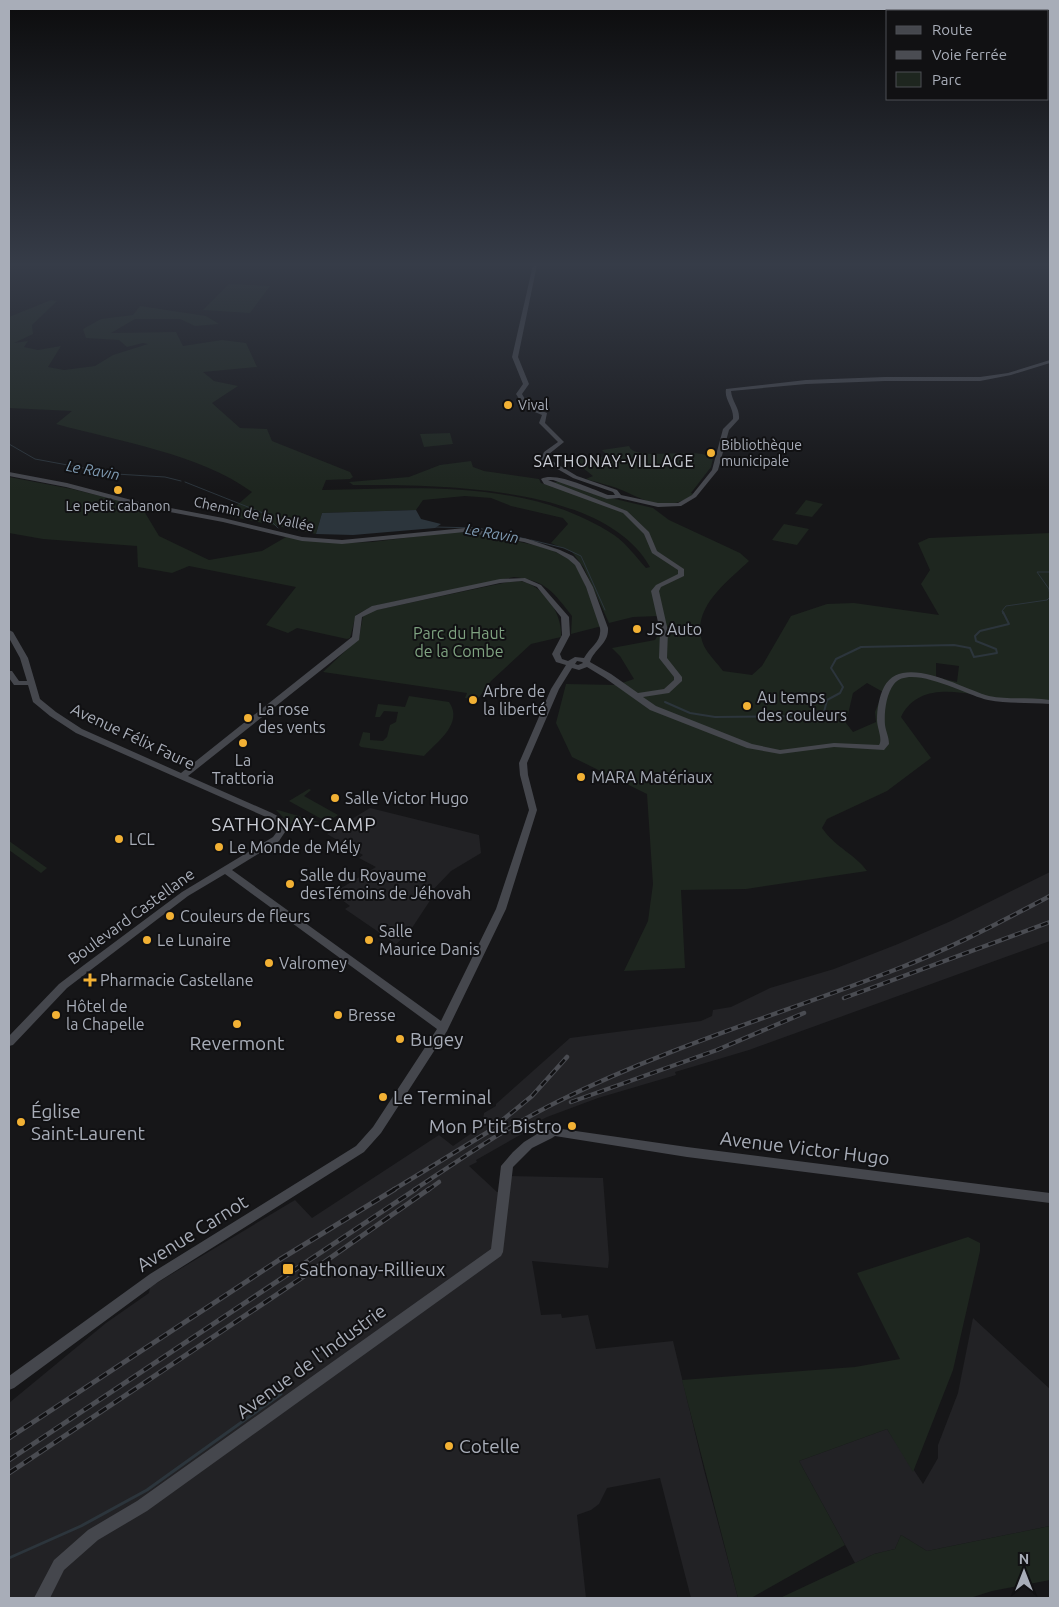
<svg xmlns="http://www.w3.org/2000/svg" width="1059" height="1607" viewBox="0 0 1059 1607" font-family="Ubuntu,sans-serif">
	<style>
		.built { fill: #222225 }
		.green { fill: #1e261f; fill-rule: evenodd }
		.water { fill: #2c353c }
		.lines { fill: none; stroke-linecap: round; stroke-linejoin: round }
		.stream-far2 { stroke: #2c353c; stroke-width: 1 }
		.stream-far1 { stroke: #2c353c; stroke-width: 2 }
		.stream { stroke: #2c353c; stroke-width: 3 }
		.secondary { fill: #45474d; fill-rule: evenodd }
		.rail-far1-casing { stroke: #4a4c52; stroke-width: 4.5 }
		.rail-casing { stroke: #4a4c52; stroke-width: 5 }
		.rail-far1 { stroke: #111113; stroke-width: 2.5; stroke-dasharray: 7; stroke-linecap: butt }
		.rail { stroke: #111113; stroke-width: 3; stroke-dasharray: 9; stroke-linecap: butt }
		.poi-dot { fill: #f2b134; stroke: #111113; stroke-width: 2 }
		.labels { text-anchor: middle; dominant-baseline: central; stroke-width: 4; stroke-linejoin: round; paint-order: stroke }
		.far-poi-label { font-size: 14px; fill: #a8adb8; stroke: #111113; text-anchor: start }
		.far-street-label { font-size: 14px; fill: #a8adb8; stroke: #111113 }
		.far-water-label { font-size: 15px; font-style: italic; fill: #7f9bb3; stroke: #111113 }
		.far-quarter-label { font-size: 16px; letter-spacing: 1px; fill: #c9ccd4; stroke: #111113 }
		.poi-label { font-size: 16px; fill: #a8adb8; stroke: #111113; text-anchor: start }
		.park-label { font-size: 16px; fill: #7fa381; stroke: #111113 }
		.street-label { font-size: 16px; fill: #a8adb8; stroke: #111113 }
		.quarter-label { font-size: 19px; letter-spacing: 1px; fill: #c9ccd4; stroke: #111113 }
		.near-poi-label { font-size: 19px; fill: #a8adb8; stroke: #111113; text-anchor: start }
		.near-street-label { font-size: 19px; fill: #a8adb8; stroke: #111113 }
	</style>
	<rect width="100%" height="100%" fill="#161618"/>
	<!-- built -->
	<g class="built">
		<path d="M370,808l109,27 2,18 -30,18 -23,24 4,2 -3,5 -21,32 -12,10 -51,-35 5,-3 -17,-13 43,-26 -17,-9 4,-3 -36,-21z"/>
		<path d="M1050,872v69l-301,109 -74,22 1,3 -78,23 -51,19 -8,4 -3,5 -60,34 1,2 -8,4 28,26h11l1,-16 94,2 6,81 -1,9 -76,-7 9,54 20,-1 1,4 26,-3 8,34 77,-8 31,129 34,128h-47l-31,-120 -53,10 -8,16 -8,6 -14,5 9,83h-577v-195l97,-80 43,-30 1,-6 145,-87 17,18 127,-83 14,11 29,-20 2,-13 12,-7v-2l74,-66 131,-17 11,-5 1,-6 18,-3 39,-19 64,-19 64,-25 53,-23z"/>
		<path d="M973,1318l77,71v137l-123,25 -26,-16 -6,14 -21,5 -19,9 -56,-102 88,-32 36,55 15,-26v-13l20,-52z"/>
	</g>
	<!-- green -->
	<g class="green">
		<path d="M229,284l41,2 -20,27 -47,-3z"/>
		<path d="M51,300l6,1 -25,24 1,9 -19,9 14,-2 -4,6 14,3 23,-4 -13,21 16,3 31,-4 18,-11 35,-11 -5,-1 -16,4 -8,-7 -33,-2 -3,-9 18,-10 32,-4 7,-9 66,10 13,8 -24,2 -15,-7h-45l-24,14 65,-1 7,14 39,-6 24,3 11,24 -54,5 11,9 24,5 -26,17 28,25 27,1 5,12 78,31 3,5 -3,2 -24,1 -4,10c97,-2 207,-11 292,45 12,8 22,22 32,33l4,-1c-46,-83 -214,-82 -297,-82l-4,-3 60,-5 31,-12 31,-4 2,6 11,4 55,8 2,4 6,2 12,-4 31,12 63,15 16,12 71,33 9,8c-23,22 -61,49 -45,85 4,8 13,17 19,25l29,4 10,-9 29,-50 36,-12 27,-1 85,12 -18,-31 9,-14 -12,-27 11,-5 121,-5v169c-15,-2 -31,-2 -46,-3 -34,-3 -83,-22 -103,18l30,41 -44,33 -60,28 -5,9c14,20 33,26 45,43l-121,18 -65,1 4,78 -61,3 24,-50 5,-37 -6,-90 -75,-37 -16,-34 10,-39 50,1 18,-6 -14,-23 -8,-8 43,-8 5,-8 -2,-16 -25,1 -24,6 -25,-55 -12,-16 -21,-9 17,-19 -5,-6 -52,-12 -20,-8 -26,-2 -42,4 -7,10 -94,3 -6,21 -87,-18 7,-10 16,-14c-52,-38 -134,-51 -196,-68l16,-13 -63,-3v-91zM936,663l23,3 -2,16 -21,-5zM867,683l16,9 -8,20 1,10 -23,10 -7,-9 7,-30z"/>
		<path d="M450,433l3,11 -29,3 -4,-13z"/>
		<path d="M629,446c6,17 66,-1 84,12l-2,9 -20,26 3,1c-25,18 -45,9 -70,-3 -11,-5 -25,-8 -38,-12l7,-3 -21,-17 30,-2 4,-3 -4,-4z"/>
		<path d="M9,477l63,12 69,17 18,30 50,24 53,-9 24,-14 55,6 31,-1 81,-10 24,1 57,12 18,5 24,13 26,63 -31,8 1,-18c-18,-23 -26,-36 -58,-39l-141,29 -17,9 -6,23 -3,1 -50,-11 -9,5 -22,-8 30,-38 -107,-21 -17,7 -34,-6 -1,-21 -94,-7 -34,-6z"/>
		<path d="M806,500l17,4 -11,13 -17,-3z"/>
		<path d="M784,524l25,5 -12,16 -25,-5z"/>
		<path d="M521,581c23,5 42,33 40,56l-30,7 -40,37 -14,19 -12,-2 2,-5 -144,-21 36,-34 4,-22 8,-5 137,-29z"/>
		<path d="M409,696l40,6c15,21 -12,40 -25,54l-63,-9 -2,-2 4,-13 7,1v7l13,1 4,-4 3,-12 6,-3 2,-10 -14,-1 -4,6h-5l3,-13 27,3z"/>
		<path d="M309,789l2,1 -7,6 34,19 -11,7 -38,-21z"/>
		<path d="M276,810h2l41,12 -29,2z"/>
		<path d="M9,841l38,27 -6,5 -32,-23z"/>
		<path d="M968,1237l12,6v8l-27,119 -40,102 -26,-43 -88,32 46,84 -94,53h-13l-56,-218 173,-13 45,-8 -43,-86z"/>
		<path d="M1050,1526v54l-58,11 -22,7h-190l94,-44 21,-5 6,-14 26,16z"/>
	</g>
	<!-- water -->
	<path class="water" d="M416,510l5,9 20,5 -6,4 -82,7 -37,-1 6,-21z"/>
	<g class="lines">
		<!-- stream-far2 -->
		<g class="stream-far2">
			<path d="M9,444l26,15 81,15 49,3 16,4"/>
			<path d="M185,482l78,31 15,15"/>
			<path d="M435,527l43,1 48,11"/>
			<path d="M531,540l33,8 17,8 24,54"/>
			<path d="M1003,614l-1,-3 4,-5 41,-6 3,-3 -1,-8 -12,-17h13"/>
		</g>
		<!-- stream-far1 -->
		<path class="stream-far1" d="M665,702l25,11 25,4 108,-1 4,-16 13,-7 3,-6 -12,-19 5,-9 25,-12 93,-2 16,3 4,9 23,-4 -1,-4 -20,-8 -1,-5 5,-5 29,-7 -6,-12"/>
		<!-- stream -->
		<path class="stream" d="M9,1558l72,-32 66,-36 134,-96"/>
		<!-- secondary -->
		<g class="secondary">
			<path d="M533,265h4l-19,92 11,27 -7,10 7,12 18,7 -2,10 19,19 -15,12 -2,4 30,18 40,14 4,5 37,8h20l14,-8 20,-25 11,-41 10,-10c1,-12 -9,-19 -7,-30l80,-9 79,-3h95l28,-4 42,-13v3l-39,12 -31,6h-95l-79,3 -75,7c1,11 9,17 8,28l-10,11 -11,40 -22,27 -15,9 -23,1 -39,-9 -12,1 -54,-19h-5l79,31 22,21 8,19 27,18v7l-23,11 -2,4 9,40 -1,27 15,19v4l-13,12 -26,4 13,9 96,38 28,6 54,-7 45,2c4,-6 -2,-17 -2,-25 0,-11 2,-23 7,-33 18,-35 79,2 105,9 20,4 41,1 61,4v4c-20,-2 -42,0 -62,-4 -21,-4 -77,-37 -94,-16 -8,10 -10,29 -9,41 1,7 4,12 4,19l-5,6 -50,-3 -54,7 -33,-6 -97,-38 -45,-32 -18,-11 -8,3 -7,-2 -13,21 -32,74 1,12 9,35 -31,99 -59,122 -66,102 -17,19 -206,130 -144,106 -5,2v-14l141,-102 206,-128 17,-19 64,-98 -212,-155 -37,22 -121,92 -54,57 -4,1v-10l50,-52 25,-19 98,-73 91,-55 6,-8 -3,-7 -10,-5 -190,-84 -26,-17 -17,-14 -5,-17h-14l-5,-7v-7h3l7,10h8l-7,-23 -11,-20v-8l4,2 15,26 12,41 16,13 26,17 99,44 171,-136 3,-21 17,-10 128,-27 25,-1 16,7 28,32 1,18 -10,19 2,5 6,2 7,-4 9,1c6,-11 18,-16 16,-30l-14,-41 -11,-22 -7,-6 -12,-7 -32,-10 -59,-10 -123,12 -40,-3 -79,-19 -85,-16 -72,-19 -57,-11v-4l58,11 72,19 84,16 79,19 40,3 123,-12 63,11 32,11 13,6 7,7 13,24 15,41c1,16 -14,21 -18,34l21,12 27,19 26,-4 10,-9v-3l-15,-19 1,-27 -9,-40 5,-6 22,-11v-4l-26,-17 -8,-19 -21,-21 -79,-29 -3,-5c14,-8 51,10 67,16h7l-2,-3 -40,-14 -31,-18 -1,-1 3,-7 14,-10 -19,-19 3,-8 -17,-7 -9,-14 7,-10 -11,-27zM522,581l15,6 24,30 1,18 -10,19 4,8 10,3 -15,24 -32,74 1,12 9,35 -33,99 -55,112 -209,-151 47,-29 8,-12 -4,-10 -11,-6 -84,-37 171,-136 3,-23 15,-7 123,-27zM577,661l5,1 1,1 -5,2 -3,-1z"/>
			<path d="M555,1128l132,19 363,46v10l-363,-46 -132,-21 -3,2 -20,10 -19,19 -10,85 -2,4 -354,255 -49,29 -34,30 -14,28h-16l20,-38 34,-30 49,-29 354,-252 10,-83 12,-14 11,-10 13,-8z"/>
		</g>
		<defs>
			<g id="rail-far1">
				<path d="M844,998l206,-76"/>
				<path d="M571,1102l146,-52 87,-37"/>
				<path d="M393,1190l95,-58 44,-36 35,-39"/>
				<path d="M414,1190c47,-31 94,-64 145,-89 108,-54 225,-88 338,-132 53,-20 103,-47 153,-73"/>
				<path d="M428,1190l11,-8"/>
			</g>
			<g id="rail">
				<path d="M9,1438l270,-178 116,-71"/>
				<path d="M9,1460l407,-271"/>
				<path d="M9,1473l291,-194 129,-90"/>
			</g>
		</defs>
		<!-- rail-far1 casing -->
		<use href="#rail-far1" class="rail-far1-casing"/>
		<!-- rail casing -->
		<use href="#rail" class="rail-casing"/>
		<!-- rail-far1 -->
		<use href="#rail-far1" class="rail-far1"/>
		<!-- rail -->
		<use href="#rail" class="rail"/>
	</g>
	<!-- sky -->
	<linearGradient id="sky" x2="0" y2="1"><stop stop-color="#0c0c0d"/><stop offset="0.54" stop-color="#363c48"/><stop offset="1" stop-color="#363c48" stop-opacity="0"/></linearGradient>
	<rect width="1059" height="490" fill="url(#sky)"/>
	<!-- markers -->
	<g class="poi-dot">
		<circle cx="508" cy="405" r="5"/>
		<circle cx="711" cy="453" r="5"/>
		<circle cx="118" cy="490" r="5"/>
		<circle cx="637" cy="629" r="5"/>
		<circle cx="473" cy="700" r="5"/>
		<circle cx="747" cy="706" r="5"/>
		<circle cx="248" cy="718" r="5"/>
		<circle cx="243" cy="743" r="5"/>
		<circle cx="581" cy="777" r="5"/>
		<circle cx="335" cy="798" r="5"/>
		<circle cx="119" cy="839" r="5"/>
		<circle cx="219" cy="847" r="5"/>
		<circle cx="290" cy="884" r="5"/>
		<circle cx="170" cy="916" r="5"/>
		<circle cx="147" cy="940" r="5"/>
		<circle cx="369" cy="940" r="5"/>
		<circle cx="269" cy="963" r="5"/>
		<path d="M87.5 972.5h5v5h5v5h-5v5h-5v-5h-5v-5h5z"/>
		<circle cx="56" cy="1015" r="5"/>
		<circle cx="338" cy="1015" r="5"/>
		<circle cx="237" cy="1024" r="5"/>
		<circle cx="400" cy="1039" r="5"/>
		<circle cx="383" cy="1097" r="5"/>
		<circle cx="21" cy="1122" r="5"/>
		<circle cx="572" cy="1126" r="5"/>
		<rect x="282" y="1263" width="12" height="12" rx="2.5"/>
		<circle cx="449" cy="1446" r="5"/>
	</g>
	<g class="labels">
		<!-- far-poi labels -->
		<g class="far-poi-label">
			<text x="518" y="405">Vival</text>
			<text x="721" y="445">Bibliothèque<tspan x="721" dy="16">municipale</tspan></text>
			<text x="118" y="506" text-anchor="middle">Le petit cabanon</text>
		</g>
		<!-- far-street labels -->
		<g class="far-street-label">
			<text transform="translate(254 514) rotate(12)">Chemin de la Vallée</text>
		</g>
		<!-- far-water labels -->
		<g class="far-water-label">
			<text transform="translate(93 470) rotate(10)">Le Ravin</text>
			<text transform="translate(492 533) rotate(10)">Le Ravin</text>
		</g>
		<!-- far-quarter labels -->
		<g class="far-quarter-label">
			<text x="614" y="461">SATHONAY-VILLAGE</text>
		</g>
		<!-- poi labels -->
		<g class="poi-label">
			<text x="647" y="629">JS Auto</text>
			<text x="483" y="691">Arbre de<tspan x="483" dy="18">la liberté</tspan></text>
			<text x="757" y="697">Au temps<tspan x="757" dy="18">des couleurs</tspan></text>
			<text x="258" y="709">La rose<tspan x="258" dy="18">des vents</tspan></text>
			<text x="243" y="760" text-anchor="middle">La<tspan x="243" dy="18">Trattoria</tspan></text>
			<text x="591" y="777">MARA Matériaux</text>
			<text x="345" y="798">Salle Victor Hugo</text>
			<text x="129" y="839">LCL</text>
			<text x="229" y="847">Le Monde de Mély</text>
			<text x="300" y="875">Salle du Royaume<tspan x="300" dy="18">desTémoins de Jéhovah</tspan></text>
			<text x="180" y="916">Couleurs de fleurs</text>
			<text x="379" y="931">Salle<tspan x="379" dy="18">Maurice Danis</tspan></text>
			<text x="157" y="940">Le Lunaire</text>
			<text x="279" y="963">Valromey</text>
			<text x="100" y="980">Pharmacie Castellane</text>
			<text x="66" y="1006">Hôtel de<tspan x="66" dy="18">la Chapelle</tspan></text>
			<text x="348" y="1015">Bresse</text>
		</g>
		<!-- park labels -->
		<g class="park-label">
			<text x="459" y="633">Parc du Haut<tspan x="459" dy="18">de la Combe</tspan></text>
		</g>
		<!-- street labels -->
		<g class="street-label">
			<text transform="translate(133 736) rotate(25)">Avenue Félix Faure</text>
			<text transform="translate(131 916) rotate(-36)">Boulevard Castellane</text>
		</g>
		<!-- quarter labels -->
		<g class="quarter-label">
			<text x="294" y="824">SATHONAY-CAMP</text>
		</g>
		<!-- near-poi labels -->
		<g class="near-poi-label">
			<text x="410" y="1039">Bugey</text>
			<text x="237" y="1043" text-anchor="middle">Revermont</text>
			<text x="393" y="1097">Le Terminal</text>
			<text x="31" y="1111">Église<tspan x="31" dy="22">Saint-Laurent</tspan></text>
			<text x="562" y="1126" text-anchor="end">Mon P'tit Bistro</text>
			<text x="299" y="1269">Sathonay-Rillieux</text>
			<text x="459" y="1446">Cotelle</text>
		</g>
		<!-- near-street labels -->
		<g class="near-street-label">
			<text transform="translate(805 1148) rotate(7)">Avenue Victor Hugo</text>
			<text transform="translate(192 1233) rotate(-32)">Avenue Carnot</text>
			<text transform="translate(311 1361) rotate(-36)">Avenue de l'Industrie</text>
		</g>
	</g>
	<!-- border -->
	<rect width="1059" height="1607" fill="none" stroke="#a8adb8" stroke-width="20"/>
	<!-- legend -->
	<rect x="886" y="10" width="162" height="90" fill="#111113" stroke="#4d4f55"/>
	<rect x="896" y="26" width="25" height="8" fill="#45474d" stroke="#4d4f55"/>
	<text x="932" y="35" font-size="15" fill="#a8adb8">Route</text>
	<rect x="896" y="51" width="25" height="8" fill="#4a4c52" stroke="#4d4f55"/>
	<text x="932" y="60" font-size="15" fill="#a8adb8">Voie ferrée</text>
	<rect x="896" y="72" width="25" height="15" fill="#1e261f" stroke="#4d4f55"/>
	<text x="932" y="85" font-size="15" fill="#a8adb8">Parc</text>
	<!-- north arrow -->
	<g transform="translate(1024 1572)" stroke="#111113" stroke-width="4" paint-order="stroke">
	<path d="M0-4L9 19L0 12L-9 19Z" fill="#a8adb8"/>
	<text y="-8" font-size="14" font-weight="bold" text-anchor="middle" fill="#a8adb8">N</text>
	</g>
</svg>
